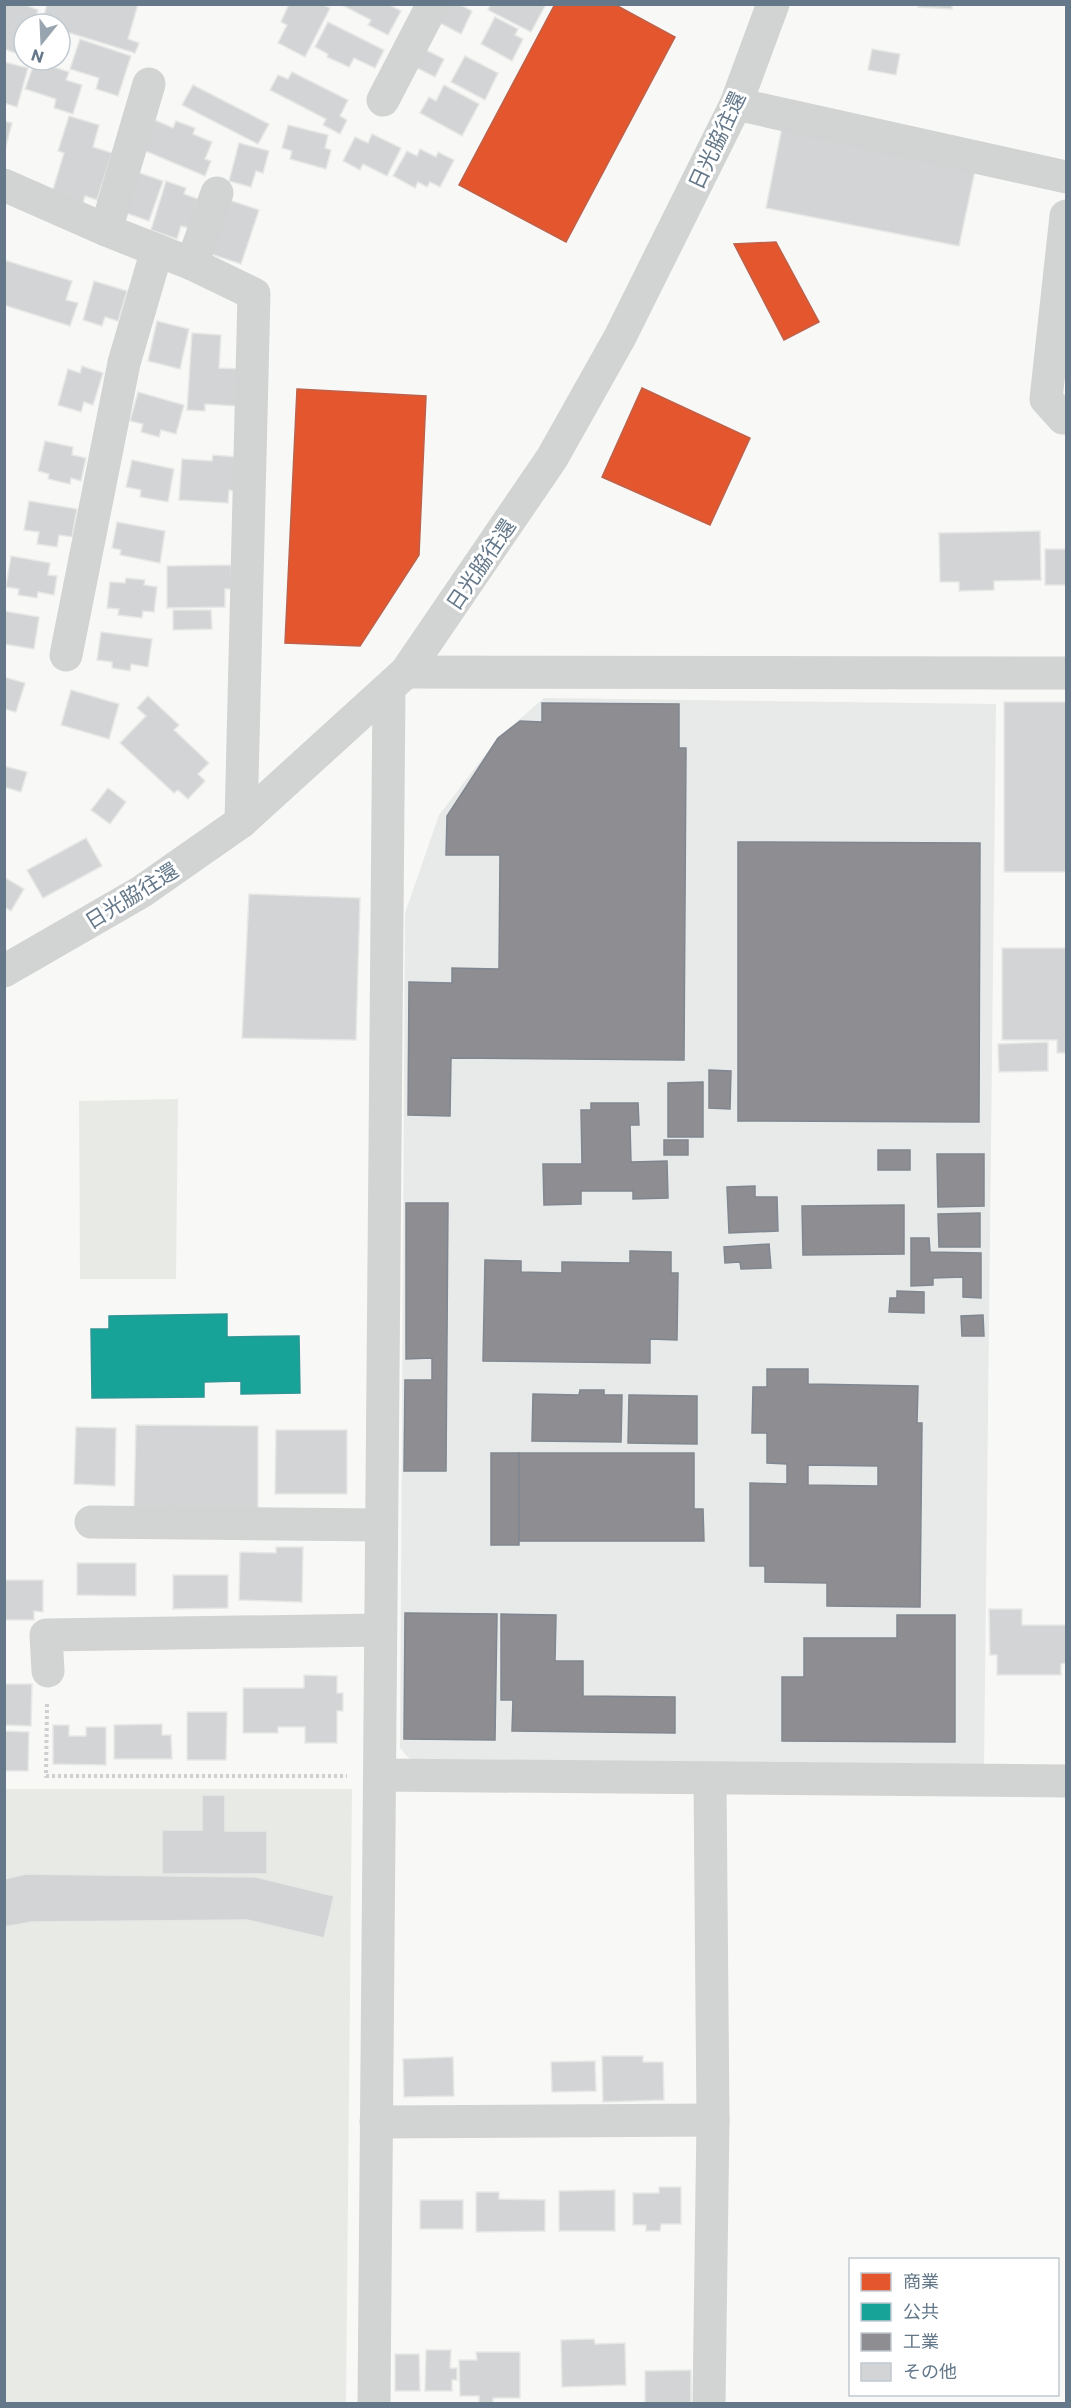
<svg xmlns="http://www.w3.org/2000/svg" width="1071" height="2408" viewBox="0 0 1071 2408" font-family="Commissioner,'Noto Sans JP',sans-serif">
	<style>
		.built { fill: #e8eae9 }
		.green { fill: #e8ebe5 }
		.shops { fill: #e4572e; stroke: #be614a; stroke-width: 1.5 }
		.public { fill: #17a398; stroke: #2e9694; stroke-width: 1.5 }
		.industry { fill: #8d8d92; stroke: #818790; stroke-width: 1.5; fill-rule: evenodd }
		.building { fill: #d2d4d5; stroke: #e7e7e6; stroke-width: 1.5 }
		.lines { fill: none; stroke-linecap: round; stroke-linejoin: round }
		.path { stroke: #cecfd0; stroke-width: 4; stroke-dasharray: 3 3; stroke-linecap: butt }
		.minor { stroke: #d2d3d3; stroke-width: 33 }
		.labels { text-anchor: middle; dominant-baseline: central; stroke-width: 6; stroke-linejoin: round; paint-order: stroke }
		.street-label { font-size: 21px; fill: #64788a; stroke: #fff }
	</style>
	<rect width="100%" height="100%" fill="#f8f8f7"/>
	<!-- built -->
	<path class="built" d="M544,698l452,6 -12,1065 -570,-5 -14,-16 5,-835 34,-98 59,-77z"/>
	<!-- green -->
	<g class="green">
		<path d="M178,1099l-2,180h-96l-1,-178z"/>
		<path d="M4,1789h348l-6,614h-341z"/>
	</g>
	<!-- shops -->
	<g class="shops">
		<path d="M555,4h59l61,33 -109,205 -107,-57z"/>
		<path d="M776,242l43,80 -35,18 -50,-96z"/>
		<path d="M642,388l108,50 -40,87 -108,-48z"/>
		<path d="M297,389l129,7 -7,159 -59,91 -75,-3z"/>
	</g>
	<!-- public -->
	<path class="public" d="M227,1314v23l72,-1 1,57 -59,1v-13l-37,1v15l-112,1 -1,-69h18v-13z"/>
	<!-- industry -->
	<g class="industry">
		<path d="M542,703l137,1v44h7l-2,312 -233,-2 -1,58 -42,-1 1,-133 43,1v-15l47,1 1,-114h-54l1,-39 51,-78 22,-17 22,1z"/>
		<path d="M738,842l242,1 -1,279 -241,-1z"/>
		<path d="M709,1070l22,1 -1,38 -21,-1z"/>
		<path d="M703,1082v55h-35v-54z"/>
		<path d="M591,1103h47l1,22h-9l1,37 36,-1 1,37 -35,1v-8h-52v13l-37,1 -1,-41h39l-1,-54h10z"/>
		<rect x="664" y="1140" width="24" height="15"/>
		<rect x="878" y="1150" width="32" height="20"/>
		<path d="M937,1154h47v52l-46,1z"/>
		<path d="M755,1186v11h22l1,34 -49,2 -2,-46z"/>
		<path d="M406,1203h42l-2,268h-42l1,-91h27v-22l-26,1z"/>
		<path d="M904,1205v49l-101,1 -1,-49z"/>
		<path d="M980,1213v34h-41l-1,-33z"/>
		<path d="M911,1238h18l1,14 51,1v45l-18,-1v-20l-30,1v7l-22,1z"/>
		<path d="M769,1244l2,24 -30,1 -1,-7 -15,1 -1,-16z"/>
		<path d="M630,1251l41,1v21h7l-1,67 -27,-1v24l-167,-2 2,-101 36,1v11l41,1v-11l68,1z"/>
		<path d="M897,1291l27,1v21l-35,-1 1,-14h7z"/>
		<path d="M983,1315l1,21h-22l-1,-20z"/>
		<path d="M767,1369h41v15l110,2 -1,37h5l-2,184 -93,-1v-23l-62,-1v-16h-15v-83l37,1v-20l-20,-1v-30h-15l1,-46h14zM808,1465l70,1v20l-70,-1z"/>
		<path d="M580,1390h24v5h18l-1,47 -89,-1 1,-47 46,1z"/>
		<path d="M629,1395l68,1v48l-69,-1z"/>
		<rect x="491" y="1453" width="28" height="92"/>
		<path d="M519,1453h175v56h9l1,32h-185z"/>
		<path d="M405,1613l92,1 -2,126 -91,-1z"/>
		<path d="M501,1614l55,1 -1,46h28v35l92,1v36l-163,-2 1,-31h-12z"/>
		<path d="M897,1615h58v127l-173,-1v-64h22v-39h93z"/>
	</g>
	<!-- building -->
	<g class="building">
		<path d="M4,4h19l15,6 -4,14h-10v32l-20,-7z"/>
		<path d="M47,4h91l-10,35 11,4 -4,10 -75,-23v-6h-18z"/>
		<path d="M289,4h33l8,4 -25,49 -27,-14 9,-18 -6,-3z"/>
		<path d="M340,4h48l13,7 -13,24 -20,-10 3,-5z"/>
		<path d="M448,4h11l13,7 -11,23 -23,-12z"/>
		<path d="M491,4h52l2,2 -14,26 -43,-22z"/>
		<path d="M918,4h34v5l-34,-2z"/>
		<path d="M495,17l23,12 -3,6 8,4 -11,22 -31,-17z"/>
		<path d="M328,22l56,28 -9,18 -21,-10 -5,9 -22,-10 1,-3 -13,-7z"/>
		<path d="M80,39l51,17 -13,40 -22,-7 3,-11 -29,-9z"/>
		<path d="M424,49l20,10 -9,18 -20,-10z"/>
		<path d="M872,49l28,5 -4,21 -28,-5z"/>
		<path d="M465,56l33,17 -13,27 -34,-18z"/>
		<path d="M35,61l34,11 -3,8 16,5 -9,29 -19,-6 2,-9 -31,-10z"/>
		<path d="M4,62l24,6 -11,39 -13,-4z"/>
		<path d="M292,72l56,28 -8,16 7,4 -7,14 -17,-9 3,-6 -56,-29 8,-15 10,4z"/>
		<path d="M193,85l76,39 -11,20 -76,-39z"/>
		<path d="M444,85l35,19 -17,32 -42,-23 9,-16 7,4z"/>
		<path d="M69,116l30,9 -6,22 19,6 -15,47 -12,-4 -2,7 -31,-10 12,-40 -6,-2z"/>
		<path d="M155,120l18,8 3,-7 19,7 -2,6 19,8 -7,17 6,2 -6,15 -62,-26z"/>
		<path d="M4,121l8,2 -8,31z"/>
		<path d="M288,125l40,10 -3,13 6,2 -5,19 -36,-10 2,-8 -10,-3z"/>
		<path d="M782,127l194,39 -17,80 -193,-38z"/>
		<path d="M372,134l29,14 -14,28 -24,-12 -3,6 -17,-9 12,-24 13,6z"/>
		<path d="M239,143l30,8 -6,22 -7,-2 -5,16 -22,-6z"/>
		<path d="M420,149l16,8 2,-5 16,8 -14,27 -10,-5 -3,5 -9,-5 -3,6 -22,-12 14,-25 10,5z"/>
		<path d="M137,172l26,9 -14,40 -26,-9z"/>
		<path d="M166,181l20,7 -2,6 14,5 -9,29 -8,-2 -4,13 -26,-9z"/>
		<path d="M223,198l36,12 -18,54 -30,-10z"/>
		<path d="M4,260l68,21 -6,19 12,3 -8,23 -66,-21z"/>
		<path d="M94,281l33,10 -9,30 -13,-4 -3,9 -19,-6z"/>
		<path d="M157,321l32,8 -9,40 -32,-8z"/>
		<path d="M192,333l29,2 -2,33 20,1 -3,37 -31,-2v7l-18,-1z"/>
		<path d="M82,366l21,7 -10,32 -9,-3 -3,10 -23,-7 10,-36 12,4z"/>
		<path d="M138,392l46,13 -8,29 -15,-4 -2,7 -18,-5 2,-8 -13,-3z"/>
		<path d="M45,441l28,6 -1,8 14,3 -5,23 -10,-3 -1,6 -22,-5 1,-5 -11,-3z"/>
		<path d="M213,455l24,2 -2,34 -6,-1 -1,13 -49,-3 3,-41 30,2z"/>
		<path d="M132,460l42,9 -6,33 -28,-5 1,-7 -15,-3z"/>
		<path d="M29,501l48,8 -5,28 -13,-2 -2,12 -20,-3 2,-12 -15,-2z"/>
		<path d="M117,522l48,9 -5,32 -40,-8 1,-5 -9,-2z"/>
		<path d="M1040,531l1,49 -47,1v9l-35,1v-9h-19l-1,-49z"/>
		<rect x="1045" y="549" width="21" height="36"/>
		<path d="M11,556l39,7 -2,12 9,1 -3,19 -16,-3 -1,6 -19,-3 1,-6 -13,-2z"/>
		<path d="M231,565l1,24h-7v18l-58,1v-42z"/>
		<path d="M126,578l19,2 -1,5 13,2 -3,25 -11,-1 -1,7 -24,-3 1,-6 -12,-1 3,-26 15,1z"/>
		<path d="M173,610h38l1,19 -39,1z"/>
		<path d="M4,611l35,6 -5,32 -30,-5z"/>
		<path d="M101,632l51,7 -4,28 -17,-3 -1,7 -18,-3v-6l-15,-2z"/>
		<path d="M4,677l21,6 -9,29 -12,-3z"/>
		<path d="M71,690l48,14 -10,35 -48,-14z"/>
		<path d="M148,696l31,29 -5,5 35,33 -11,11 7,7 -17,18 -10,-9 -4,3 -54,-50 26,-27 -9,-8z"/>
		<rect x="1004" y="702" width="62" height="170"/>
		<path d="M4,766l23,6 -6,20 -17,-5z"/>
		<path d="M108,788l18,14 -16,22 -19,-14z"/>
		<path d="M86,838l16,28 -59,32 -16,-28z"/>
		<path d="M4,877l20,12 -13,22 -7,-4z"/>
		<path d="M249,894l111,4 -4,142 -114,-2z"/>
		<path d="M1002,948h64v105h-9v-13h-55z"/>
		<path d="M1048,1042v29l-49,1 -1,-28z"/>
		<path d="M136,1425l122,1v83l-124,-1z"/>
		<path d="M76,1427l40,1 -1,58 -41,-2z"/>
		<path d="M276,1430h71v64h-72z"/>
		<path d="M276,1547h27l-1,55 -63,-2 1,-48 36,1z"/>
		<path d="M77,1563h59v33l-59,-1z"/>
		<path d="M173,1575h55v33l-55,1z"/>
		<path d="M4,1580h39v32l-9,-1v9h-30z"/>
		<path d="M989,1609h33v16h44v38l-5,1v11h-64v-20h-7z"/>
		<path d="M304,1675l33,1v17h6v18h-6v32h-32v-16h-27v6h-35v-45h61z"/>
		<path d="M4,1684h28l-1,42 -27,-1z"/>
		<path d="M187,1712h40l-1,48h-39z"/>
		<path d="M162,1724v11h9l1,24h-58v-34z"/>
		<path d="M53,1725h16v11h17v-9h20v38l-53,-1z"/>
		<path d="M4,1731l25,1 -1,39h-24z"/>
		<path d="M202,1795h23v36h42v43h-105v-44h40z"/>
		<path d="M26,1874l230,3 78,19 -10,42 -77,-18 -215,2 -28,5v-48z"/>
		<path d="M602,2056h41v6h20l1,38 -61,2z"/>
		<path d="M453,2057l1,39 -50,1 -1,-38z"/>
		<path d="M595,2061l1,30 -44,1 -1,-30z"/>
		<path d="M659,2187h22v37h-20l-1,7h-14v-6h-13v-32h26z"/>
		<path d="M615,2190v41h-56v-40z"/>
		<path d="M476,2192h23v7l46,1v31l-69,1z"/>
		<rect x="420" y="2200" width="43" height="29"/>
		<path d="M594,2339l1,5 30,-1 1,42 -64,2 -1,-47z"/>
		<path d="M426,2350h25l-1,18h7v12h-5v11h-27z"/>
		<path d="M476,2352h44v46h-27v6h-14v-8h-19l-1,-36h18z"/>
		<path d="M395,2354h24l1,37h-25z"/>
		<path d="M691,2370v34h-46v-33z"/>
	</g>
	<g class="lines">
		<!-- path -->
		<path class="path" d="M47,1704l-1,72h301"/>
		<!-- minor -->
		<g class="minor">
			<path d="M383,100l50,-96"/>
			<path d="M736,104l330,73"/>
			<path d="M4,185l102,45 86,34 62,30 -13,528"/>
			<path d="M1066,216l-20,183 17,19h3"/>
			<path d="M106,230l43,-146"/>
			<path d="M192,264l25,-71"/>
			<path d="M66,655l58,-292 33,-113"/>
			<path d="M406,672l660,1"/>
			<path d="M4,971l137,-79 100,-70 165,-150 146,-214 68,-121 116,-233 37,-100"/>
			<path d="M91,1522l290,3"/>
			<path d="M48,1671l-2,-36 334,-5"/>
			<path d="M380,1775l686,6"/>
			<path d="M376,2122l337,-2"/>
			<path d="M374,2404l15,-1714"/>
			<path d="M709,2404l4,-284 -3,-341"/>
		</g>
	</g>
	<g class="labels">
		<!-- street labels -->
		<g class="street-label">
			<text transform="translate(716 140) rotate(-65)">日光脇往還</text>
			<text transform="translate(480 564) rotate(-56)">日光脇往還</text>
			<text transform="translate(131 895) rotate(-32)">日光脇往還</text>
		</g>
	</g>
	<!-- border -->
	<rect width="1071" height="2408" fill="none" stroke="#64788a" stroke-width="12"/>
	<!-- legend -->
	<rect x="849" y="2258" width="210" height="138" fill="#ffffff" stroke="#c1c9d0" stroke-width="1.5"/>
	<rect x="861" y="2273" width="30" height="18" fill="#e4572e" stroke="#c1c9d0" stroke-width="1.5"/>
	<text x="903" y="2288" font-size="18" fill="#64788a">商業</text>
	<rect x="861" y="2303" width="30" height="18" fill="#17a398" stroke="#c1c9d0" stroke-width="1.5"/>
	<text x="903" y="2318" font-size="18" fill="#64788a">公共</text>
	<rect x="861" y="2333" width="30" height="18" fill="#8d8d92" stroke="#c1c9d0" stroke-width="1.5"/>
	<text x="903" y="2348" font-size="18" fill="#64788a">工業</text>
	<rect x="861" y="2363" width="30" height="18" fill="#d2d4d5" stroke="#c1c9d0" stroke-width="1.5"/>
	<text x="903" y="2378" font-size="18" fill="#64788a">その他</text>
	<!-- north arrow -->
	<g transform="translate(42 42) rotate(198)"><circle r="28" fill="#ffffff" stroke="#c1c9d0" stroke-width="1.5"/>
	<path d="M0-4.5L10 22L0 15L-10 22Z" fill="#98a5b0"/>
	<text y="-9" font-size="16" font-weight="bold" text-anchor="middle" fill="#64788a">N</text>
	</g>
</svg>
